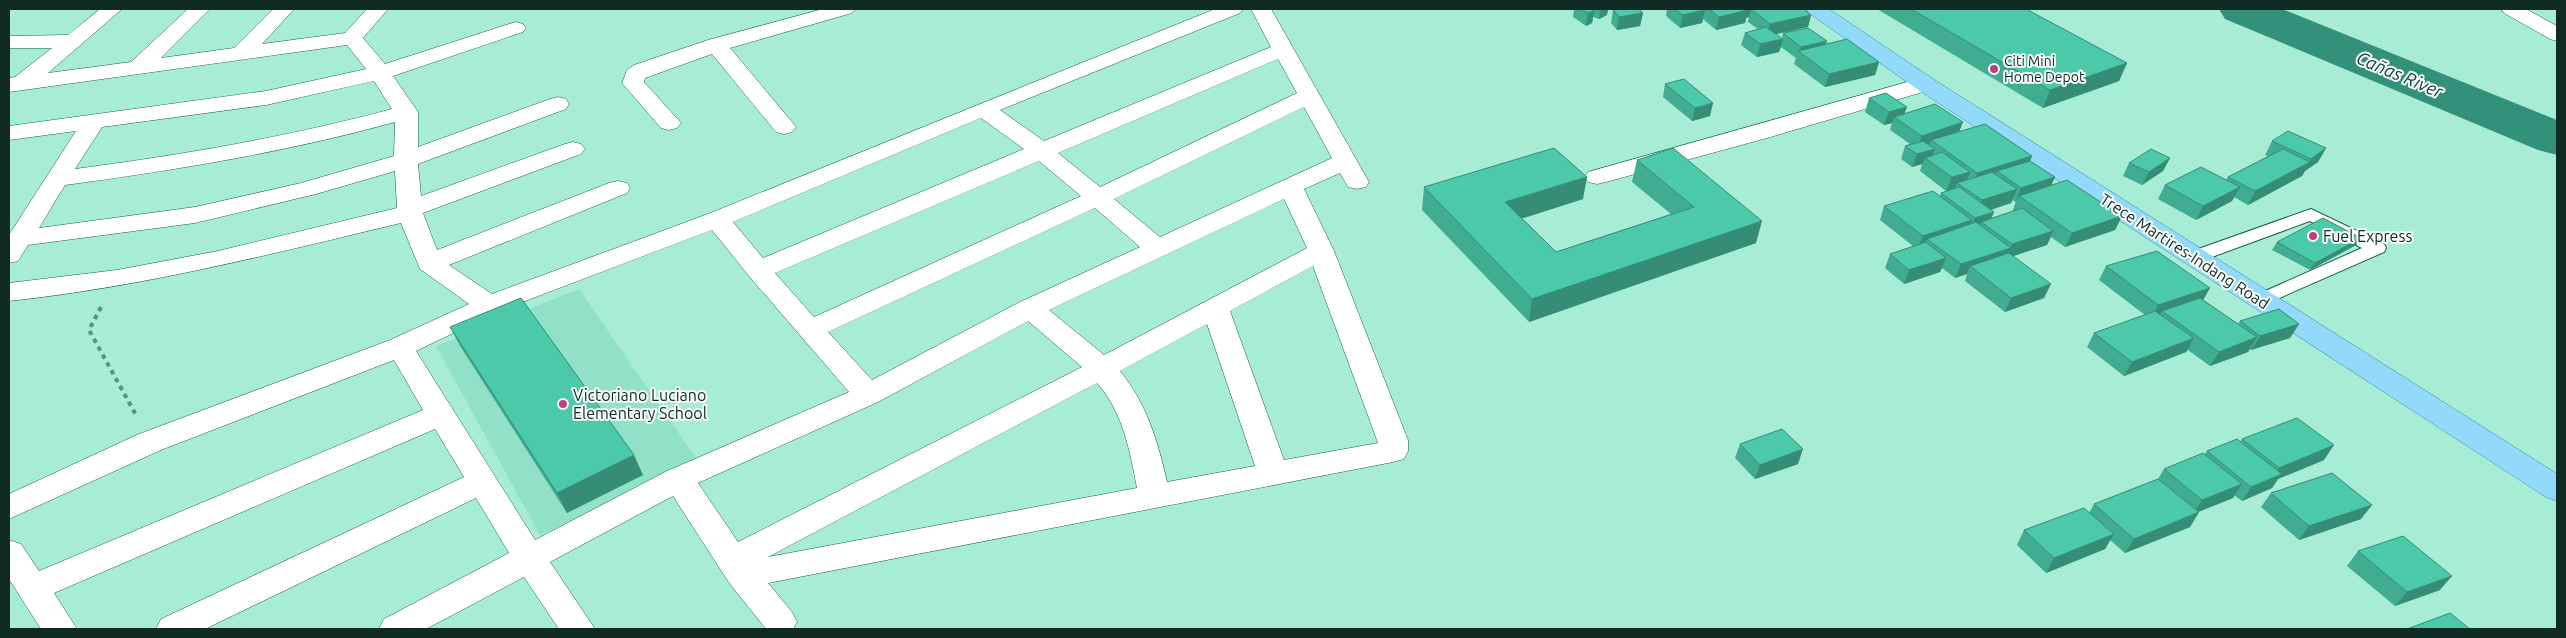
<svg xmlns="http://www.w3.org/2000/svg" width="2566" height="638" viewBox="0 0 2566 638" font-family="Ubuntu,sans-serif">
	<style>
		.built { fill: #91e0c8 }
		.lines { fill: none; stroke-linecap: round; stroke-linejoin: round }
		.river { fill: #329178; fill-rule: evenodd }
		.service-casing { stroke: #19614f; stroke-width: 2 }
		.minor-casing { stroke: #19614f; stroke-width: 1 }
		.primary-casing { stroke: #358bac; stroke-width: 1 }
		.path { stroke: #5e8f7f; stroke-width: 4; stroke-dasharray: 4.5 4.5; stroke-linecap: butt }
		.service { fill: #fff; fill-rule: evenodd }
		.minor { fill: #fff; fill-rule: evenodd }
		.primary { fill: #92d9fa; fill-rule: evenodd }
		.wall { fill: #41ad90; fill-rule: evenodd }
		.shaded-wall { fill: #358d76 }
		.building { fill: #4cc9a8; stroke: #358d76 }
		.poi-dot { fill: #c23d81; stroke: #f7fdfb; stroke-width: 2 }
		.labels { text-anchor: middle; dominant-baseline: central; stroke-width: 4; stroke-linejoin: round; paint-order: stroke }
		.far-poi-label { font-size: 14px; fill: #0f2b23; stroke: #f7fdfb; text-anchor: start }
		.poi-label { font-size: 16px; fill: #0f2b23; stroke: #f7fdfb; text-anchor: start }
		.street-label { font-size: 16px; fill: #0f2b23; stroke: #f7fdfb }
		.water-label { font-size: 18px; font-style: italic; fill: #0b4235; stroke: #f7fdfb }
	</style>
	<rect width="100%" height="100%" fill="#a7ecd5"/>
	<!-- built -->
	<path class="built" d="M579,289l119,172 -158,74 -104,-189z"/>
	<g class="lines">
		<!-- river -->
		<path class="river" d="M2219,9h63l275,111v35l-19,-5 -313,-131z"/>
		<defs>
			<path id="service" d="M2311,209l73,35 2,4 -2,4 -123,54 -7,-2 -3,-4 3,-4 108,-48 -52,-27 -109,40h-14l-2,-4 2,-4z"/>
			<g id="minor">
				<path d="M100,9h22l-74,64 83,-11 57,-53h22l-49,49 73,-10 39,-39h21l-32,35 83,-11 22,-24h21l-25,29 22,26 124,-40 7,-2 7,2 3,4 -3,4 -130,44 25,36v35l132,-48 8,-2 8,2 3,5 -3,5 -148,55 3,32 144,-52 8,-2 8,2 4,5 -4,5 -158,59 14,37 172,-67 9,-2 9,2 3,5 -3,5 -178,72 43,29 216,-80 507,-205h28l-3,4 -240,97 44,31 227,-94 -20,-38h20l98,173 -3,5 -9,2 -9,-2 -8,-14 -36,16 30,62 74,189v11l-4,8 -11,3 -625,121 24,29 5,10 -4,7h-27l-36,-45 -57,-88 -123,66 45,67h-36l-35,-52 -98,52h-47l5,-10 125,-66 -33,-55 -271,131h-49l5,-10 303,-142 -29,-48 -381,164 23,36h-36l-32,-50v-39l12,4 18,27 384,-161 -29,-50 -233,90 -152,69v-25l130,-60 251,-94 79,-36 -49,-35 -19,-46c-130,31 -259,64 -392,78v-18l108,-13 101,-19 179,-43 -2,-37 -79,23 -121,29 -167,22 -10,16 -9,2v-28l67,-104 -67,9v-14l257,-35 100,-22 -19,-24 -338,47v-14l6,-1 37,-29h-43v-12l59,-1zM1278,59l19,34 -197,94 -42,-34zM374,81l18,28c-104,28 -210,46 -317,60l27,-42 164,-22zM1304,107l28,51 -172,79 -46,-38zM981,118l43,31 -261,109 -30,-36zM395,122l-1,34 -93,27 -106,24 -156,21 26,-43c111,-15 222,-33 330,-63zM1039,161l42,35 -267,121 -39,-44zM1284,199l23,49 -203,107 -55,-45zM1095,208l45,39 -120,55 -148,78 -44,-48zM712,230l37,46 100,116 -182,79 -132,69 -119,-189 83,-40zM1313,266l65,177 -94,17 -54,-149zM1028,321l54,46 -344,175 -40,-59 180,-81zM1207,324l48,142 -88,16c-9,-40 -20,-78 -47,-111zM1097,383c26,29 33,68 40,105l-369,69z"/>
				<path d="M823,9h32l-3,4 -122,35 62,74 4,5 -4,5 -8,2 -8,-2 -64,-78 -67,24 -1,4 37,41 -4,5 -8,2 -8,-2 -39,-45 5,-13 7,-5 74,-25z"/>
				<path d="M2501,9h25l31,17v15l-7,-2 -46,-26z"/>
				<path d="M1925,77l8,2 3,5 -3,5 -166,49 -161,44 -9,2 -9,-2 -3,-5 3,-5z"/>
			</g>
			<path id="primary" d="M1806,9h23l104,70 624,395v27l-11,-4 -629,-408 -108,-76z"/>
		</defs>
		<!-- service casing -->
		<use href="#service" class="service-casing"/>
		<!-- minor casing -->
		<use href="#minor" class="minor-casing"/>
		<!-- primary casing -->
		<use href="#primary" class="primary-casing"/>
		<!-- path -->
		<path class="path" d="M101,307l-12,23 47,85"/>
		<!-- service -->
		<use href="#service" class="service"/>
		<!-- minor -->
		<use href="#minor" class="minor"/>
		<!-- primary -->
		<use href="#primary" class="primary"/>
	</g>
	<!-- wall -->
	<g class="wall">
		<path d="M1574,9h34l-1,6 -8,4 -6,-2 -1,6 -6,3 -13,-9z"/>
		<path d="M1667,9h136l8,6 -3,12 -32,7 6,5 1,-6 43,11 53,18 -4,13 -50,12 -31,-23 2,-6 -15,-11 -2,5 -22,5 -16,-12 4,-12 13,-4 -10,-7 1,-5 -3,1 -1,5 -29,7 -13,-11 -1,4 -22,5 -14,-12z"/>
		<path d="M1877,9h149l101,54 -8,18 -76,27z"/>
		<path d="M1613,10l30,3 -3,13 -23,4 -6,-7z"/>
		<path d="M1665,84l45,32 -18,5 -29,-24z"/>
		<path d="M1869,98l36,15 127,43 -2,5 21,25 71,30 -7,14 -50,17 -14,-10 -4,8 -34,11 31,42 -39,14 -40,-31 2,-7 -12,4 -13,-10 -2,4 -36,12 -19,-16 5,-14 23,-8 -33,-26 4,-14 56,-10 1,-3 14,-5 -9,3 -26,-20 2,-7 -10,3 -11,-8 4,-13 5,-2 -20,-14 2,-7 -8,2 -19,-13zM2013,200l2,2 1,-1 -3,9 1,1 -23,7 3,-6 -3,-2 20,-7z"/>
		<path d="M2272,141l54,7 -8,14 -13,9 -3,5 -54,29 -14,-8 -2,4 -36,19 -38,-21 7,-14 61,-5 2,-3 40,-21 -3,-1z"/>
		<path d="M2170,158l-7,13 -21,14 -19,-9 6,-13z"/>
		<path d="M1637,160l119,83 -227,79 -107,-112 2,-23 159,12 -61,19 34,34 115,-38 -39,-32z"/>
		<path d="M2361,238l-5,7 -46,25 -38,-20 5,-8z"/>
		<path d="M2106,266l97,34 35,24 2,-3 59,3 -9,14 -39,12 -1,-1 -2,3 -38,14 -22,-16 -2,2 -62,24 -37,-29 7,-14 51,-18 -46,-35z"/>
		<path d="M450,327l193,148 -76,38 -107,-167z"/>
		<path d="M2242,439l82,21 -46,19 -6,9 -30,13 -8,-6 -1,3 -35,14h1l-9,15 -65,26 -15,-13 -5,9 -59,24 -29,-28 7,-15 65,-17 5,-9 64,-25 6,-10 41,-15 2,-3 33,-9z"/>
		<path d="M1740,444l58,20 -43,15 -20,-21z"/>
		<path d="M2271,493l90,26 -62,21 -38,-33z"/>
		<path d="M2358,551l82,39 -45,16 -48,-40z"/>
	</g>
	<!-- shaded-wall -->
	<g class="shaded-wall">
		<path d="M1600,9h8l-1,6 -8,4z"/>
		<path d="M1748,9h34h-31l-2,8 -3,1 -1,5 -29,7 3,-13 28,-7z"/>
		<path d="M1705,10l-3,13 -22,5 3,-13z"/>
		<path d="M1594,11l-2,12 -6,3 2,-13z"/>
		<path d="M1643,13l-3,13 -23,4 2,-13z"/>
		<path d="M1811,15l-3,12 -41,9 3,-12z"/>
		<path d="M1783,39l-4,13 -22,5 3,-13z"/>
		<path d="M1827,41l-4,12 -24,-1 2,-5z"/>
		<path d="M1879,62l-4,13 -50,12 4,-13z"/>
		<path d="M2127,63l-8,18 -76,27 7,-18z"/>
		<path d="M1713,103l-3,13 -18,5 3,-13z"/>
		<path d="M1907,107l-5,13 -8,-3 -2,6 -8,2 5,-13z"/>
		<path d="M1963,122l-5,13 -27,5 -2,5 -12,4 5,-13z"/>
		<path d="M2326,148l-8,14 -13,9 -3,5 -54,29 7,-14 54,-28 2,-4z"/>
		<path d="M1935,149l-5,12 -5,-3 -3,6 -10,3 5,-13z"/>
		<path d="M2032,156l-5,13 -30,2 -3,8 -22,7 5,-13z"/>
		<path d="M2170,158l-7,13 -21,14 7,-13z"/>
		<path d="M1970,172l-5,13 -8,-2 -2,5 -9,3 6,-14z"/>
		<path d="M1587,177l-4,22 -81,26 3,-23z"/>
		<path d="M2055,177l-6,14 -30,5 -3,5 -1,1 6,-14z"/>
		<path d="M2240,187l-8,14 -36,19 7,-14z"/>
		<path d="M2017,189l-6,14 -34,11 5,-14z"/>
		<path d="M1994,212l-6,14 -7,-4 -3,7 -8,3 5,-14z"/>
		<path d="M2122,216l-7,14 -50,17 7,-14z"/>
		<path d="M1972,220l-6,14 -39,5 -3,8 -7,3 6,-14z"/>
		<path d="M1762,221l-6,22 -227,79 3,-23z"/>
		<path d="M2053,231l-6,14 -40,13 5,-14z"/>
		<path d="M2361,238l-5,7 -46,25 5,-7z"/>
		<path d="M2011,248l-6,14 -35,4 -3,8 -12,4 6,-14z"/>
		<path d="M1946,258l-6,14 -36,12 5,-14z"/>
		<path d="M2051,284l-7,14 -39,14 6,-14z"/>
		<path d="M2210,288l-8,14 -40,9 -3,5 -8,3 7,-14z"/>
		<path d="M2299,324l-9,14 -39,12 9,-14z"/>
		<path d="M2257,337l-9,15 -38,14 9,-14z"/>
		<path d="M2194,338l-8,14 -62,24 8,-14z"/>
		<path d="M2334,445l-10,15 -46,19 -6,9 -30,13 9,-14 21,-9 7,-10z"/>
		<path d="M1803,449l-5,15 -43,15 5,-14z"/>
		<path d="M634,455l9,20 -76,38 -10,-20z"/>
		<path d="M2242,484l-9,14 -40,16 9,-14z"/>
		<path d="M2372,505l-11,14 -62,21 10,-14z"/>
		<path d="M2199,512l-9,15 -65,26 9,-14z"/>
		<path d="M2114,534l-9,15 -59,24 8,-15z"/>
		<path d="M2452,576l-12,14 -45,16 12,-14z"/>
	</g>
	<!-- building -->
	<g class="building">
		<path d="M1581,9h10l3,2 -6,2z"/>
		<path d="M1623,9h16l4,4 -24,4 -6,-7z"/>
		<path d="M1674,9h29l2,1 -22,5z"/>
		<path d="M1709,9h37l2,1 -29,7z"/>
		<path d="M1751,9h52l8,6 -41,9z"/>
		<path d="M1911,9h115l101,54 -77,27z"/>
		<path d="M1766,27l17,12 -23,5 -15,-11z"/>
		<path d="M1808,28l19,13 -26,6 -18,-14z"/>
		<path d="M1847,39l32,23 -50,12 -31,-23z"/>
		<path d="M1684,79l29,24 -18,5 -30,-24z"/>
		<path d="M1886,93l21,14 -18,5 -20,-14z"/>
		<path d="M1935,104l28,18 -41,14 -28,-19z"/>
		<path d="M1985,124l47,32 -55,17 -46,-33z"/>
		<path d="M2288,131l38,17 -15,11 -39,-18z"/>
		<path d="M1923,141l12,8 -18,5 -12,-8z"/>
		<path d="M1554,148l33,29 -82,25 51,50 138,-45 -57,-47 36,-12 89,73 -230,78 -108,-112z"/>
		<path d="M2151,149l19,9 -21,14 -20,-9z"/>
		<path d="M2283,149l27,13 -55,29 -27,-14z"/>
		<path d="M1942,152l28,20 -18,5 -27,-19z"/>
		<path d="M2030,161l25,16 -34,11 -24,-17z"/>
		<path d="M2201,167l39,20 -37,19 -38,-21z"/>
		<path d="M1992,172l25,17 -35,11 -25,-17z"/>
		<path d="M2067,180l55,36 -50,17 -53,-37z"/>
		<path d="M1959,187l35,25 -19,6 -34,-25z"/>
		<path d="M1933,191l39,29 -49,16 -39,-30z"/>
		<path d="M2022,208l31,23 -41,13 -31,-22z"/>
		<path d="M2323,218l38,20 -46,25 -38,-21z"/>
		<path d="M1976,222l35,26 -50,16 -34,-25z"/>
		<path d="M1926,242l20,16 -37,12 -19,-16z"/>
		<path d="M2157,251l53,37 -52,17 -52,-39z"/>
		<path d="M2009,253l42,31 -40,14 -41,-32z"/>
		<path d="M521,298l113,157 -77,38 -107,-166z"/>
		<path d="M2200,298l57,39 -38,15 -57,-41z"/>
		<path d="M2279,309l20,15 -39,12 -20,-15z"/>
		<path d="M2155,311l39,27 -62,24 -38,-29z"/>
		<path d="M2297,418l37,27 -55,23 -37,-29z"/>
		<path d="M1782,429l21,20 -43,16 -20,-21z"/>
		<path d="M2237,439l45,35 -31,13 -44,-36z"/>
		<path d="M2203,453l39,31 -40,16 -38,-31z"/>
		<path d="M2332,473l40,32 -63,21 -38,-33z"/>
		<path d="M2158,479l41,33 -65,27 -40,-35z"/>
		<path d="M2084,508l30,26 -60,24 -30,-28z"/>
		<path d="M2403,536l49,40 -45,16 -49,-41z"/>
		<path d="M2450,613l20,16h-63z"/>
	</g>
	<!-- markers -->
	<g class="poi-dot">
		<circle cx="1994" cy="69" r="5"/>
		<circle cx="2313" cy="236" r="5"/>
		<circle cx="563" cy="404" r="5"/>
	</g>
	<g class="labels">
		<!-- far-poi labels -->
		<g class="far-poi-label">
			<text x="2004" y="61">Citi Mini<tspan x="2004" dy="16">Home Depot</tspan></text>
		</g>
		<!-- poi labels -->
		<g class="poi-label">
			<text x="2323" y="236">Fuel Express</text>
			<text x="573" y="395">Victoriano Luciano<tspan x="573" dy="18">Elementary School</tspan></text>
		</g>
		<!-- street labels -->
		<g class="street-label">
			<text transform="translate(2185 251) rotate(33)">Trece Martires-Indang Road</text>
		</g>
		<!-- water labels -->
		<g class="water-label">
			<text transform="translate(2400 74) rotate(23)">Cañas River</text>
		</g>
	</g>
	<!-- border -->
	<rect width="2566" height="638" fill="none" stroke="#0f2b23" stroke-width="20"/>
</svg>
